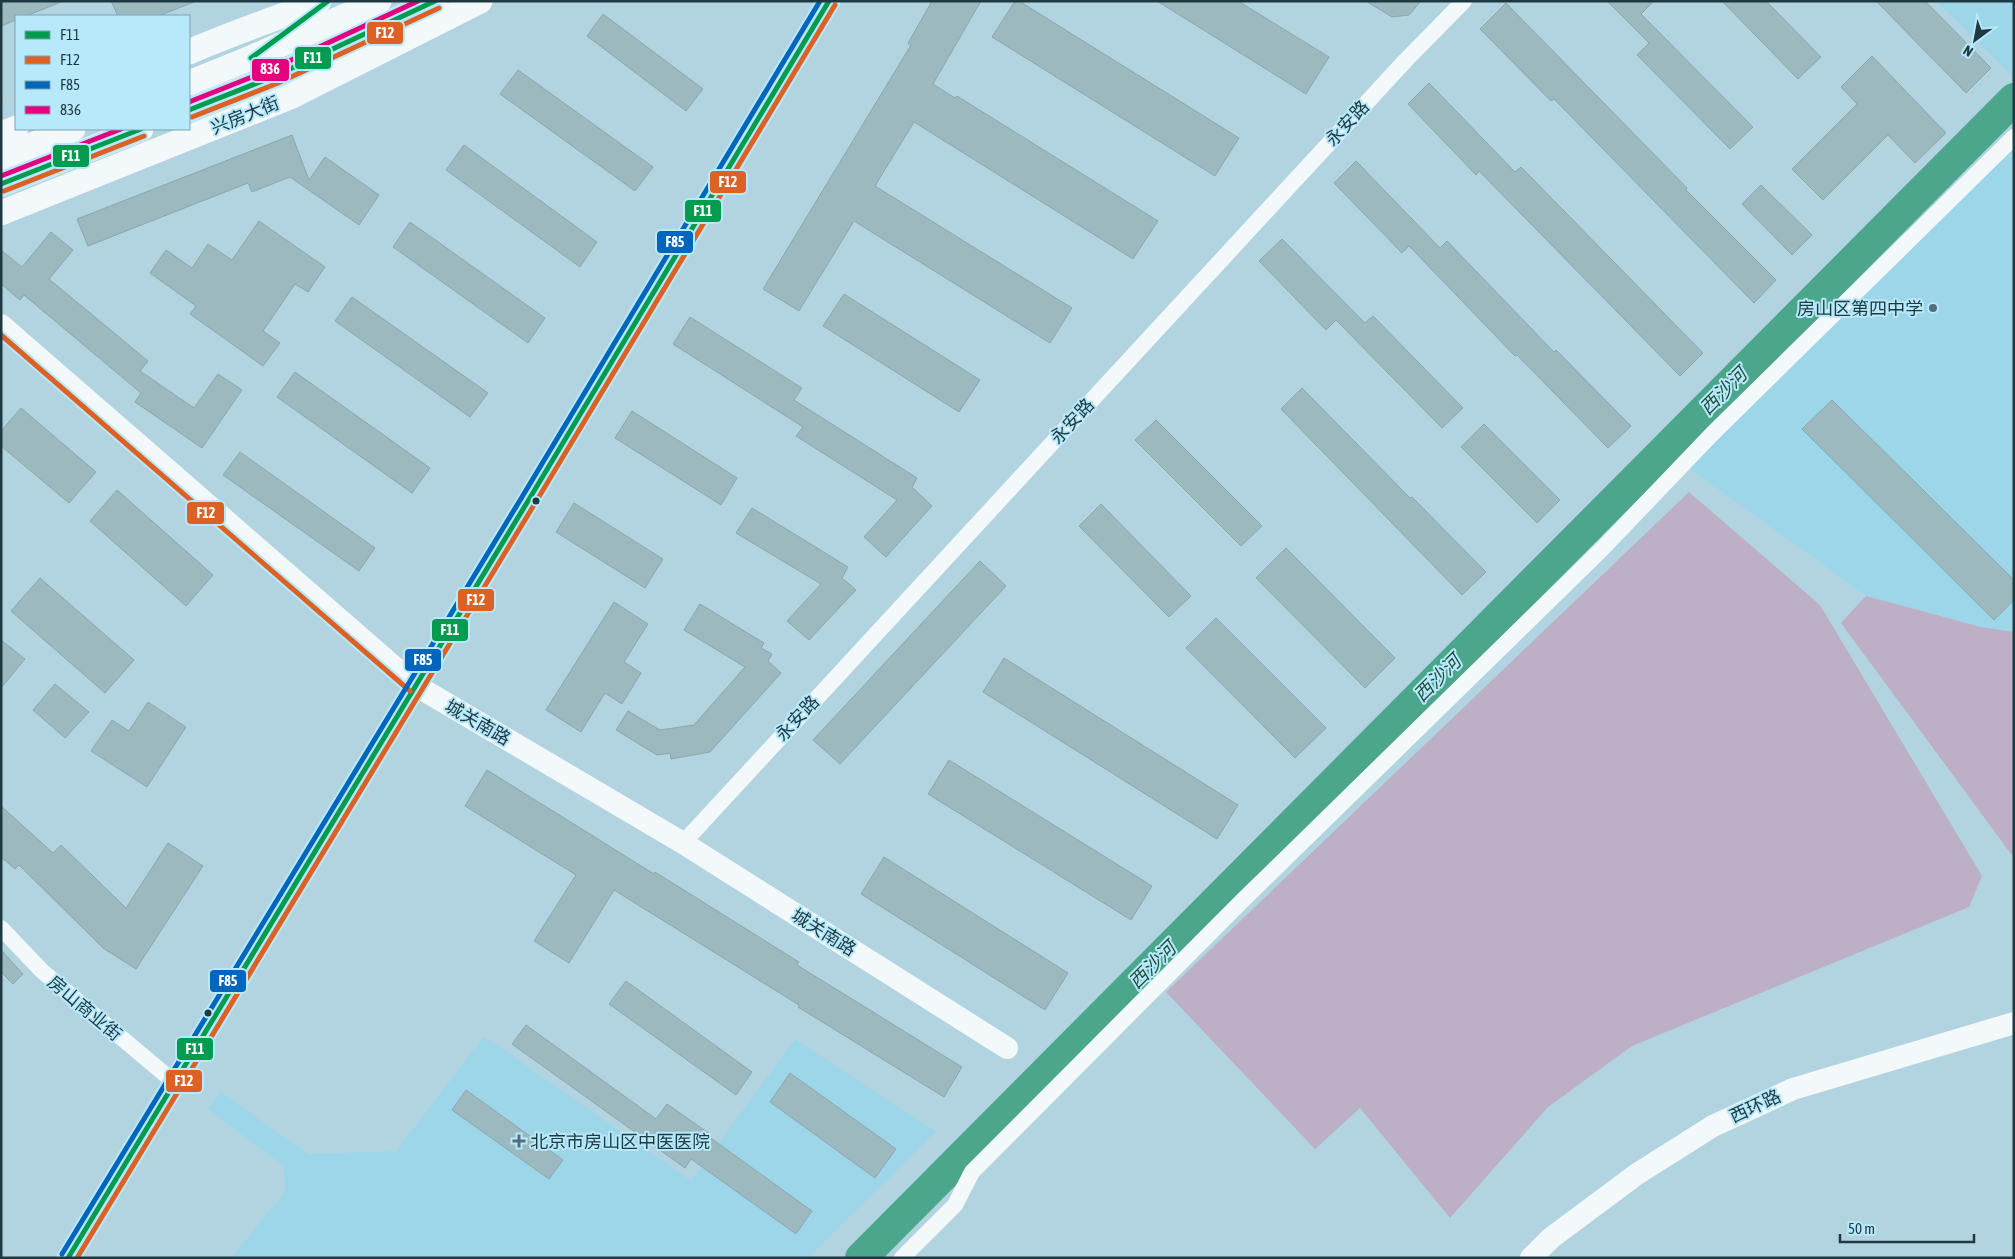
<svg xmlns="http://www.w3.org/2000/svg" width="2015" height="1259" viewBox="0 0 2015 1259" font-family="'Asap Condensed','Noto Sans SC',sans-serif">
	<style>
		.built { fill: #9ed6e9 }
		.green { fill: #bcafc6 }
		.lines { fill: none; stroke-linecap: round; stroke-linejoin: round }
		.river { stroke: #4ba68b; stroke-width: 32 }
		.building { fill: #9cb9c0; stroke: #8aa7ad }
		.path { stroke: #c6d1d5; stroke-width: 3; stroke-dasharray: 2.5 4; stroke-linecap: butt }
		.street { stroke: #f3f9fa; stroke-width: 16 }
		.secondary { stroke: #f3f9fa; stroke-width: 22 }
		.primary { stroke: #f3f9fa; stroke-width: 25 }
		.bus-1-casing { stroke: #b7e9fb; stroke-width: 9 }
		.bus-2-casing { stroke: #b7e9fb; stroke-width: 9 }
		.bus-3-casing { stroke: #b7e9fb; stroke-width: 9 }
		.bus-4-casing { stroke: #b7e9fb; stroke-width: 9 }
		.bus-1 { stroke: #039b4f; stroke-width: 5 }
		.bus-2 { stroke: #dd6125; stroke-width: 5 }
		.bus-3 { stroke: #0065bd; stroke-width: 5 }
		.bus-4 { stroke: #e5007d; stroke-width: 5 }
		.poi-dot { fill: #526f79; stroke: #b7e9fb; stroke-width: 2 }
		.bus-dot { fill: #1e3941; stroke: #b7e9fb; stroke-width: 2 }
		.labels { text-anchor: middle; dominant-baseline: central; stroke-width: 4; stroke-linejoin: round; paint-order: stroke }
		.street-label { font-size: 18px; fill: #1e3941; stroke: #b7e9fb }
		.poi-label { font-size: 18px; fill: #1e3941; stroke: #b7e9fb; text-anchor: end }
		.water-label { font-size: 19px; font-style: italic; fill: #204c38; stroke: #b7e9fb }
		.line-badge { stroke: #b7e9fb; stroke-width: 2 }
		.badge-label { font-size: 14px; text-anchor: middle; font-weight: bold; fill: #fff }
	</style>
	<rect width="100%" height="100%" fill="#b2d4e0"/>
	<!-- built -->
	<g class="built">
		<path d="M1936,1h78v71l-3,3z"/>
		<path d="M2014,148v484l-33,-5 -115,-31 -177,-128z"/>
		<path d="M484,1036l207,145 104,-142 141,93 -128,126h-577l54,-66 -1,-26 -76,-57 12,-18 88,63 88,-3z"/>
	</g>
	<!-- green -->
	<g class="green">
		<path d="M1689,492l131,113 162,271 -13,31 -337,139 -84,61 -98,111 -90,-110 -45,41 -149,-157z"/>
		<path d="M1866,596l115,31 33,5v226l-173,-235z"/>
	</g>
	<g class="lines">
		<!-- river -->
		<path class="river" d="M861,1258l1153,-1159"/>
	</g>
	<!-- building -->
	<g class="building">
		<path d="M1,1h60v1l-35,14h-10v4l-15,6z"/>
		<path d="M111,1h82l1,1 -36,14h-40z"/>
		<path d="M932,1h49l-48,83 22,14 2,-2 201,125 -25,38 -219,-137 -39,64 197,122 -22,35 -196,-122 -55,90 -36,-22 148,-244 -3,-2z"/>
		<path d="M1015,1h4l220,137 -24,38 -223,-139z"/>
		<path d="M1157,1h81l91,56 -23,37z"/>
		<path d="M1366,1h55l-12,14 -17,2z"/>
		<path d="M1607,1h47l-13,13 112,113 -23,22 -93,-94 12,-12z"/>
		<path d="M1722,1h44l55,56 -23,22z"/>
		<path d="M1876,1h49l66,67 -25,25z"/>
		<path d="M1506,3l181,185 -1,2 90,90 -22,23 -200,-204 -3,2 -71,-72z"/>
		<path d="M603,14l100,75 -17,22 -99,-75z"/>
		<path d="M1872,56l74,77 -31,30 -27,-28 -65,65 -31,-31 65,-65 -16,-17z"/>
		<path d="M518,70l135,97 -18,24 -135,-97z"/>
		<path d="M1429,83l86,89 6,-5 182,186 -23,23 -201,-205 -3,4 -68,-71z"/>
		<path d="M292,135l17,45 16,-23 54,38 -20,30 -69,-48 -38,15 -4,-9 -160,63 -11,-27z"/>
		<path d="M464,145l133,97 -17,25 -134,-97z"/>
		<path d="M1356,161l84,87 7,-7 107,111 2,-2 75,76 -23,22 -91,-93 -2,1 -106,-110 -7,7 -68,-70z"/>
		<path d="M1761,185l51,50 -20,20 -50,-51z"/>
		<path d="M259,221l66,46 -17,25 -13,-8 -32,47 17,12 -17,23 -73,-52 6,-8 -46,-33 16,-23 26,18 16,-24 24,16z"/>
		<path d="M410,222l135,96 -17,25 -135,-96z"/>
		<path d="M51,232l22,18 -24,29 99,82 -8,10 54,37 24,-34 24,16 -40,58 -67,-46 6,-9 -117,-98 -4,5 -19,-16v-34l21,17z"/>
		<path d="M1282,239l83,84 8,-7 90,92 -21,20 -106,-108 -10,10 -67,-69z"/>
		<path d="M844,294l136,86 -21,32 -136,-86z"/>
		<path d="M352,297l136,96 -18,24 -135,-96z"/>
		<path d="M690,317l112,71 -8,12 123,78 -5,9 20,19 -46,51 -22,-20 33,-37 -101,-64 7,-9 -130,-83z"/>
		<path d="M295,372l135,96 -18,25 -135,-96z"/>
		<path d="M1302,388l108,110 2,-1 74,75 -24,23 -181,-186z"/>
		<path d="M1832,400l182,180v20l-20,20 -192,-191z"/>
		<path d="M21,408l75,64 -27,31 -68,-57v-15z"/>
		<path d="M632,411l105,67 -16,27 -106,-67z"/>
		<path d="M1156,420l106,106 -21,20 -106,-106z"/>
		<path d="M1484,424l76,76 -23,23 -76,-76z"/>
		<path d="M240,452l135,96 -16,23 -136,-96z"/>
		<path d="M117,490l96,85 -27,31 -96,-85z"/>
		<path d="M574,503l89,56 -18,29 -89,-56z"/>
		<path d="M1101,504l90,92 -22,21 -90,-91z"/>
		<path d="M752,508l96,59 -6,11 14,12 -47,50 -22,-19 34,-37 -85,-51z"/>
		<path d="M1286,548l109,110 -30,30 -109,-110z"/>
		<path d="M980,561l26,25 -166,178 -27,-24z"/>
		<path d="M40,578l94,82 -29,33 -94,-82z"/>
		<path d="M614,602l34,22 -24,38 17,11 -19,31 -17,-11 -24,39 -35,-22z"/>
		<path d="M700,604l64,39 -3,5 11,6 -4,7 13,12 -71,79 -39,7 -1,-6 -13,2 -41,-25 12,-19 32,19 34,-5 51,-58 -61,-37z"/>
		<path d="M1216,618l110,110 -31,30 -109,-110z"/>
		<path d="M1,640l24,19 -24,29z"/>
		<path d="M1004,658l234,147 -21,34 -234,-147z"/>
		<path d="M55,684l34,28 -24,26 -32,-28z"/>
		<path d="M148,702l38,25 -39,60 -56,-36 21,-31 17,11z"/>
		<path d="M949,760l203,126 -21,34 -203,-126z"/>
		<path d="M487,770l167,104 1,-2 144,90 -2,3 165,102 -18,30 -146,-90 1,-2 -185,-115 -45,73 -35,-22 42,-66 -111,-69z"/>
		<path d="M1,806l52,47 8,-8 65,63 42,-65 35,23 -67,103 -33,-21 -84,-83 -4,4 -14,-12z"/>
		<path d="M884,857l184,116 -23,37 -184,-116z"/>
		<path d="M1,950l22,24 -10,10 -12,-12z"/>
		<path d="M626,981l126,91 -16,23 -127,-91z"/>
		<path d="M526,1025l130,94 11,-15 43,30 -2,2 104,75 -16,23 -105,-75 -6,9 -173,-124z"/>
		<path d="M790,1073l106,76 -21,29 -105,-76z"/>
		<path d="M466,1090l97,70 -14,19 -97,-69z"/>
	</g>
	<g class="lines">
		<!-- path -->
		<path class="path" d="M1,103l15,-6"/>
		<!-- street -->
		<g class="street">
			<path d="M683,843l722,-782 59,-60"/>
			<path d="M1,928l41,43 132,111"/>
			<path d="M902,1258l53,-53 17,-33 271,-272 359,-351 111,-116 301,-296"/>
		</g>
		<!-- secondary -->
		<g class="secondary">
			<path d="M1,325l414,360 268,158 324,205"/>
			<path d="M68,1258l460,-757 301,-500"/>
			<path d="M1531,1258l20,-20 86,-64 76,-48 80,-37 221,-66"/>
		</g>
		<!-- primary -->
		<g class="primary">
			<path d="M189,52c43,-19 87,-33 130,-51"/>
			<path d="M189,83l64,-26 126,-56"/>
			<path d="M189,110l86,-34 161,-75"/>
			<path d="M1,134l15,-6"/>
			<path d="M1,157l72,-28"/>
			<path d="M1,184l140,-55"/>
			<path d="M1,213l289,-116 190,-96"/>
		</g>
		<defs>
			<g id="bus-1">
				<path d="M251,58l77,-57"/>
				<path d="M189,110l86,-34 160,-75"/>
				<path d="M1,184l140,-55"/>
				<path d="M68,1258l460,-757 301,-500"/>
			</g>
			<g id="bus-2">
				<path d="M192,117l86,-34 161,-75"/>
				<path d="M4,191l140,-55"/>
				<path d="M1,335l409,356"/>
				<path d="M77,1258l457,-753 301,-500"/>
			</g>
			<path id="bus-3" d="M62,1254l460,-757 298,-496"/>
			<g id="bus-4">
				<path d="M189,102l83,-33 146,-68"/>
				<path d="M1,176l120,-47"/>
			</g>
		</defs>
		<!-- bus-1 casing -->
		<use href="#bus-1" class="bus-1-casing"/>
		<!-- bus-2 casing -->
		<use href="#bus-2" class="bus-2-casing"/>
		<!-- bus-3 casing -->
		<use href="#bus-3" class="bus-3-casing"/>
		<!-- bus-4 casing -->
		<use href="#bus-4" class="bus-4-casing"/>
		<!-- bus-1 -->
		<use href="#bus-1" class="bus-1"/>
		<!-- bus-2 -->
		<use href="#bus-2" class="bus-2"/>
		<!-- bus-3 -->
		<use href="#bus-3" class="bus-3"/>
		<!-- bus-4 -->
		<use href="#bus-4" class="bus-4"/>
	</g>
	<!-- markers -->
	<g class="poi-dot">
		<circle cx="1933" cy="308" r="5"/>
		<path d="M516.5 1133.5h5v5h5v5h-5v5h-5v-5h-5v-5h5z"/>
	</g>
	<g class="bus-dot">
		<circle cx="536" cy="501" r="4.5"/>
		<circle cx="208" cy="1013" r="4.5"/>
	</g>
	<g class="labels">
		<!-- street labels -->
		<g class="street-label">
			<text transform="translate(245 115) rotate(-22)">兴房大街</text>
			<text transform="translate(1347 123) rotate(-47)">永安路</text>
			<text transform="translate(1072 421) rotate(-47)">永安路</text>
			<text transform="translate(797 718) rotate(-47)">永安路</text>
			<text transform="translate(478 722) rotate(30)">城关南路</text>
			<text transform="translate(824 932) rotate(32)">城关南路</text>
			<text transform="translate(85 1008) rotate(40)">房山商业街</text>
			<text transform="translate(1755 1106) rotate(-25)">西环路</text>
		</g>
		<!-- poi labels -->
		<g class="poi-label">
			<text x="1923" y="308">房山区第四中学</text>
			<text x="530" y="1141" text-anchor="start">北京市房山区中医医院</text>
		</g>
		<!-- water labels -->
		<g class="water-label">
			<text transform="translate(1723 391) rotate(-45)">西沙河</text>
			<text transform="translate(1437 678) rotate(-45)">西沙河</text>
			<text transform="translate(1152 965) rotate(-45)">西沙河</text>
		</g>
	</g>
	<g class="line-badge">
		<rect x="366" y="21" width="38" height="24" rx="5" fill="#dd6125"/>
		<rect x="294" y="46" width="38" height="24" rx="5" fill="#039b4f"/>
		<rect x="251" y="58" width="39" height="24" rx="5" fill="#e5007d"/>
		<rect x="52" y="144" width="38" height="24" rx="5" fill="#039b4f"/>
		<rect x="709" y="170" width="38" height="24" rx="5" fill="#dd6125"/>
		<rect x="684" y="199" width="38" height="24" rx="5" fill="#039b4f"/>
		<rect x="656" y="230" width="38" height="24" rx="5" fill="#0065bd"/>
		<rect x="186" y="501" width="39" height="24" rx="5" fill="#dd6125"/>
		<rect x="457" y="588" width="38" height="24" rx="5" fill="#dd6125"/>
		<rect x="431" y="618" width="38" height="24" rx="5" fill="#039b4f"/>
		<rect x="404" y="648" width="38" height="24" rx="5" fill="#0065bd"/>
		<rect x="209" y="969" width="38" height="24" rx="5" fill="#0065bd"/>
		<rect x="176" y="1037" width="38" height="24" rx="5" fill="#039b4f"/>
		<rect x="165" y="1069" width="38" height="24" rx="5" fill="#dd6125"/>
	</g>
	<g class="badge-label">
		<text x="385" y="38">F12</text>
		<text x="313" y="63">F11</text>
		<text x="270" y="74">836</text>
		<text x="71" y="161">F11</text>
		<text x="728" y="187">F12</text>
		<text x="703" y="216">F11</text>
		<text x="675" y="247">F85</text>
		<text x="206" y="518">F12</text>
		<text x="476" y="605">F12</text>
		<text x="450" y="635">F11</text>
		<text x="423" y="665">F85</text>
		<text x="228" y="986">F85</text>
		<text x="195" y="1054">F11</text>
		<text x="184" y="1086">F12</text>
	</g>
	<!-- border -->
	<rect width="2015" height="1259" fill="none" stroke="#1e3941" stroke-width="5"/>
	<!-- legend -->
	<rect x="15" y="15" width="175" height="115" fill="#b7e9fb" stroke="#7aa3b1"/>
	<rect x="25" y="31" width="25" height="8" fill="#039b4f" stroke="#7aa3b1"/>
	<text x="60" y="40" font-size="15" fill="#1e3941">F11</text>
	<rect x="25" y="56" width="25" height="8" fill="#dd6125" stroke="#7aa3b1"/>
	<text x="60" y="65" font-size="15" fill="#1e3941">F12</text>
	<rect x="25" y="81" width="25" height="8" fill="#0065bd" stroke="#7aa3b1"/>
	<text x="60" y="90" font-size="15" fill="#1e3941">F85</text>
	<rect x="25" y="106" width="25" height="8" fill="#e5007d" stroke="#7aa3b1"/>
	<text x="60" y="115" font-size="15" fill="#1e3941">836</text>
	<!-- north arrow -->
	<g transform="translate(1975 40) rotate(212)" stroke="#b7e9fb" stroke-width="4" paint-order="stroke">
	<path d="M0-4L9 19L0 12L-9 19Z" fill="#1e3941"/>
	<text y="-8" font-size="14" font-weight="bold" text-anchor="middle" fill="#1e3941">N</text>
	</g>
	<!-- scale -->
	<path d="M1840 1234v8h134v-8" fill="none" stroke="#1e3941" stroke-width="2.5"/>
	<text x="1848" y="1234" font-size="15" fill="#1e3941" stroke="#b7e9fb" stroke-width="4" paint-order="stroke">50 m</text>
</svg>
